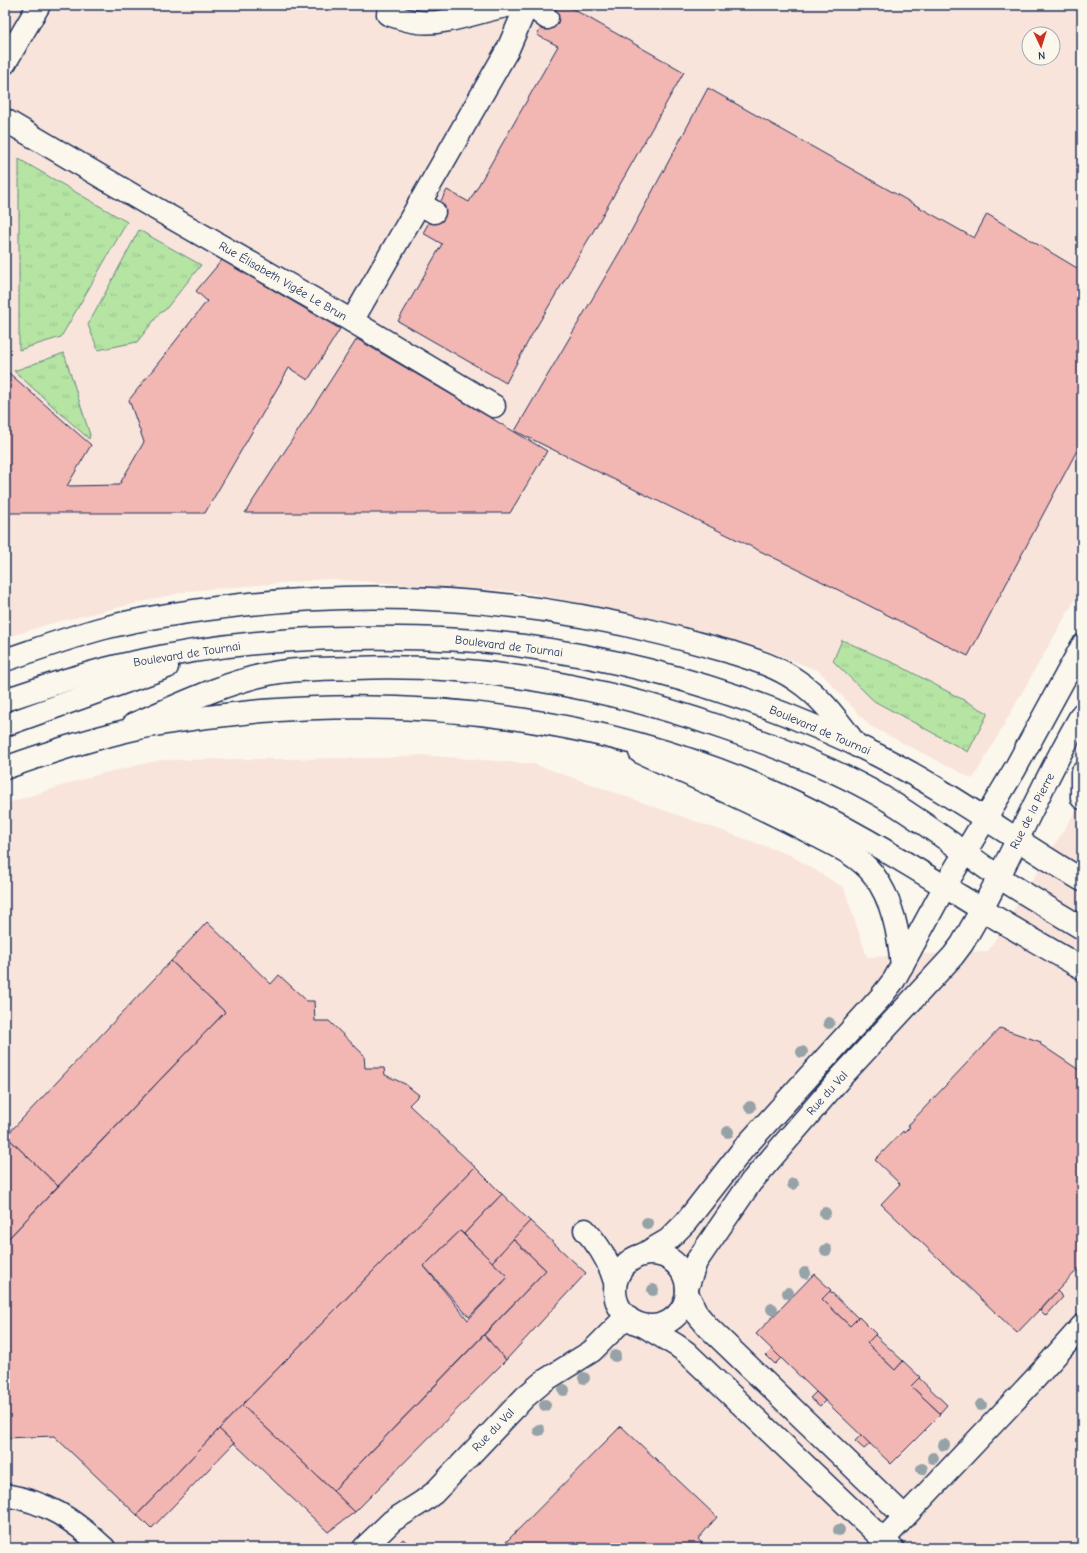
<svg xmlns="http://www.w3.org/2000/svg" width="1087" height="1553" viewBox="0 0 1087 1553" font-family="'Comic Neue',sans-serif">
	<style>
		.built { fill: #f8e4db; fill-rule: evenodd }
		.grass { fill: url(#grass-tufts); stroke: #688a80 }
		.building { fill: #f2b6b3; stroke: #1b2f5e }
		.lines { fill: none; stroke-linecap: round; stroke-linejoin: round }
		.minor-casing { stroke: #1b2f5e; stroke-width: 25 }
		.major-casing { stroke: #1b2f5e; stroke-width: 25 }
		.minor { stroke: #fbf7ec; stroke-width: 22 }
		.major { stroke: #fbf7ec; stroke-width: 22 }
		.tree { fill: #95a2a7 }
		.labels { text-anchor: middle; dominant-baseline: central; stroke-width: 3.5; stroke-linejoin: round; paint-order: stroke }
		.street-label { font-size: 12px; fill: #1b2f5e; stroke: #fbf7ec }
	</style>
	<defs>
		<pattern id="grass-tufts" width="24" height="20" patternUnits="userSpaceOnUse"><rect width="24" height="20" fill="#b5e4a3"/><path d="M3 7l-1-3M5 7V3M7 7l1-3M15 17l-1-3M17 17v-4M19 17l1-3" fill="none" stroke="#9bc48f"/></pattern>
	</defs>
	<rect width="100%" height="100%" fill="#fbf7ec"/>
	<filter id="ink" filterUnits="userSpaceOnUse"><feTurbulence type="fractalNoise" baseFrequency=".025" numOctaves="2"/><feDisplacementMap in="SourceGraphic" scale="8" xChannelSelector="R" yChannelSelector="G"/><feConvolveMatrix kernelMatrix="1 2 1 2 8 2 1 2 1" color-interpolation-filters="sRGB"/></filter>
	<g filter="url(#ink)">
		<!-- built -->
		<g class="built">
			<path d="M5,5h1077v582l-109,192 -103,-53 -51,-55 -63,-25 -103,-28 -129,-26 -196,-13 -140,12 -139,33 -44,14zM1029,34h24v24h-24z"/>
			<path d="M420,755l114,9 256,91 54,33 23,69 121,-6 94,-150v747h-1077v-744l91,-29 65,-15 222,-2z"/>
		</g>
		<!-- grass -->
		<g class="grass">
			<path d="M19,159l108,63 -66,115 -42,13z"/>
			<path d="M139,230l62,35 -36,45 -5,3 -23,29 -39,8 -10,-25z"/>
			<path d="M64,353l26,82 -1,4 -75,-68z"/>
			<path d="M842,640l56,25 90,48 -20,39 -94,-51 -41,-40z"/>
		</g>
		<!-- building -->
		<g class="building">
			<path d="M554,5h12l118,67 -90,158 -64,108 -24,45 -108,-62 44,-77 -19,-11 24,-43 22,12 89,-156 -21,-11z"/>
			<path d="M708,88l266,150 13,-24 95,57v170l-114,215 -165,-84 -288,-141 107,-183z"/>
			<path d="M222,260l118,69 -32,51 -19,-12 -84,145h-200v-139l4,-1 82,72 -24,41 52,-1 25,-43 -15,-42 78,-99 -11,-10z"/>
			<path d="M357,339l190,112 -37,62h-265z"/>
			<path d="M207,922l64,62 8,-9 28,26h7l1,20h14l35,34 1,13h19l1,7 20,9 14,11 -10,10 66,62 -233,238 -105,110 -83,-79 -49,2v-196l220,-230 -54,-51z"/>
			<path d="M171,961l54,51 -167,174 -52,-50z"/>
			<path d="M1000,1028l41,14 -1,2 42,28v193l-65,68 -136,-129 19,-20 -25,-24 28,-29 1,2 6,-6 -2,-1 6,-7z"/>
			<path d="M6,1136l52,50 -53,56v-105z"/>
			<path d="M475,1167l27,27 -38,40 -4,-3 -36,35 44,54 40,-43 -16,-15 21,-23 33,31 -213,221 -91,-86z"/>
			<path d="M502,1194l28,27 -38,41 -28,-28z"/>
			<path d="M530,1221l56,52 -80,87 -22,-25 62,-65 -33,-31z"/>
			<path d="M460,1231l48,46 -39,40 -45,-51z"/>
			<path d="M814,1274l17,16 -9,9 28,27 9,-9 17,17 -9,9 28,27 8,-9 17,16 -9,9 30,28 -50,50 -135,-130z"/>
			<path d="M830,1291l28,27 -8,8 -28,-27z"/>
			<path d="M1057,1291l6,6 -17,19 -6,-6z"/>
			<path d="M484,1335l22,25 -151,152 -22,-21z"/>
			<path d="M875,1335l28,26 -8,9 -28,-27z"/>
			<path d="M772,1349l9,9 -6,6 -9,-9z"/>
			<path d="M919,1378l28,27 -7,8 -29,-27z"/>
			<path d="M816,1392l9,9 -5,5 -10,-8z"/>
			<path d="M242,1405l91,86 22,21 -27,20 -109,-103z"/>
			<path d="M621,1426l96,91 -19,22 9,9h-207z"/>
			<path d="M219,1429l15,14 -83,86 -14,-14z"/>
			<path d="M861,1435l9,9 -6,5 -9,-8z"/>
			<path d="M403,1539l10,9h-18z"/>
		</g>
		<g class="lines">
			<defs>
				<g id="minor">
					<path d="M393,5l-5,9c9,3 19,7 30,8 27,4 66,-13 94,-17"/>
					<path d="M530,5l17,13"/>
					<path d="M5,63l34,-58"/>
					<path d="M5,120l141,83 206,118 156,-272 19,-44"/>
					<path d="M419,203l15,9"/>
					<path d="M352,321l142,85"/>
					<path d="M5,660c33,-11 65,-23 99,-32 39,-10 80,-16 120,-21 150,-19 294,-10 440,27 22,6 44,12 66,18 22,7 46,14 66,28 26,17 43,42 61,66"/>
					<path d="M134,724c43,-18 87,-40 134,-50 28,-6 58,-5 87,-6 127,-5 251,19 371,61 53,18 106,39 155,67 41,24 79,54 118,81 27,18 55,34 83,51"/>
					<path d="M640,752c58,27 116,52 173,82 21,11 45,21 60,40 20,26 26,61 29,92"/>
					<path d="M585,1230c15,16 24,31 30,52"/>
					<circle cx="651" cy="1290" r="36"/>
					<path d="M644,1254l24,-14 18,-18 58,-74 136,-150 14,-18 51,-94"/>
					<path d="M687,1288l9,-26 55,-80 91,-106 111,-120 9,-12 20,-35"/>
					<path d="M687,1293l10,21 11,13 196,189"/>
					<path d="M644,1326l32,19 10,7 206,196"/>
					<path d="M5,1495c42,7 68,24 99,53"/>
					<path d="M883,1540l150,-159 49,-55"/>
					<path d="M364,1548l28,-27 30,-19 12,-9 91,-96 19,-16 48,-30 34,-34"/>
				</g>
				<g id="major">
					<path d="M5,700c42,-14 83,-28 126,-37 71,-16 143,-24 216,-25 59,-1 118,0 176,8 123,17 244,54 354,109 72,36 136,84 205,125"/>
					<path d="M5,725l162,-58"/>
					<path d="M5,768c45,-16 91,-31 138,-41 39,-8 79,-12 119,-16 174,-14 351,10 511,81 72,32 138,74 205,115 34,21 69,41 104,61"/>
					<path d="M1082,773v25"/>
					<path d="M945,886l70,-117 67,-123"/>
					<path d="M982,909c35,-64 63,-132 100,-195"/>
				</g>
			</defs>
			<!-- minor casing -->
			<use href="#minor" class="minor-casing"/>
			<!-- major casing -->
			<use href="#major" class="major-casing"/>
			<!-- minor -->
			<use href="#minor" class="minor"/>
			<!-- major -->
			<use href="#major" class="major"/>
		</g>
		<!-- trees -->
		<g class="tree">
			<circle cx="829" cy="1023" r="6"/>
			<circle cx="802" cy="1052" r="6"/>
			<circle cx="750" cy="1107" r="6"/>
			<circle cx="728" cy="1132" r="6"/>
			<circle cx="793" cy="1184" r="6"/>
			<circle cx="825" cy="1213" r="6"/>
			<circle cx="647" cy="1223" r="6"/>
			<circle cx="826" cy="1250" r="6"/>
			<circle cx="805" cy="1273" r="6"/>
			<circle cx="653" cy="1290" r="6"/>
			<circle cx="788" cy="1293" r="6"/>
			<circle cx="772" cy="1309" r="6"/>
			<circle cx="615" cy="1356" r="6"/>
			<circle cx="584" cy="1378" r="6"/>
			<circle cx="564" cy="1390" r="6"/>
			<circle cx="545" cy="1405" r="6"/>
			<circle cx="981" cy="1405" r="6"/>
			<circle cx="539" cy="1430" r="6"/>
			<circle cx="944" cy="1445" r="6"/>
			<circle cx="933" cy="1458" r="6"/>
			<circle cx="922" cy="1469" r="6"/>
			<circle cx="839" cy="1530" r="6"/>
		</g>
	</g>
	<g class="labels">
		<!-- street labels -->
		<g class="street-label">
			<text transform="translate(283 281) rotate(30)">Rue Élisabeth Vigée Le Brun</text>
			<text transform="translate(509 646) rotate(7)">Boulevard de Tournai</text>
			<text transform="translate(187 654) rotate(-9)">Boulevard de Tournai</text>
			<text transform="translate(820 730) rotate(23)">Boulevard de Tournai</text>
			<text transform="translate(1032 811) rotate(-63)">Rue de la Pierre</text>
			<text transform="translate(827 1093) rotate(-48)">Rue du Val</text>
			<text transform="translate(493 1430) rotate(-46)">Rue du Val</text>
		</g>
	</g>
	<!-- margin -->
	<rect width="1087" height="1553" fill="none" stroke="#fbf7ec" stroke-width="20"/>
	<rect x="10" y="10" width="1067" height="1533" fill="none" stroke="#1b2f5e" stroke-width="1.5" filter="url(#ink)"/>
	<!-- north arrow -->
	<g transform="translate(1041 46) rotate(176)"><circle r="19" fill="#fbf7ec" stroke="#a1a7b3"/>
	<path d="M0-3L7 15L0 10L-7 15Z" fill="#c8321e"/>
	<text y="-6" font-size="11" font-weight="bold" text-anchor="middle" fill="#1b2f5e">N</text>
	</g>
</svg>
